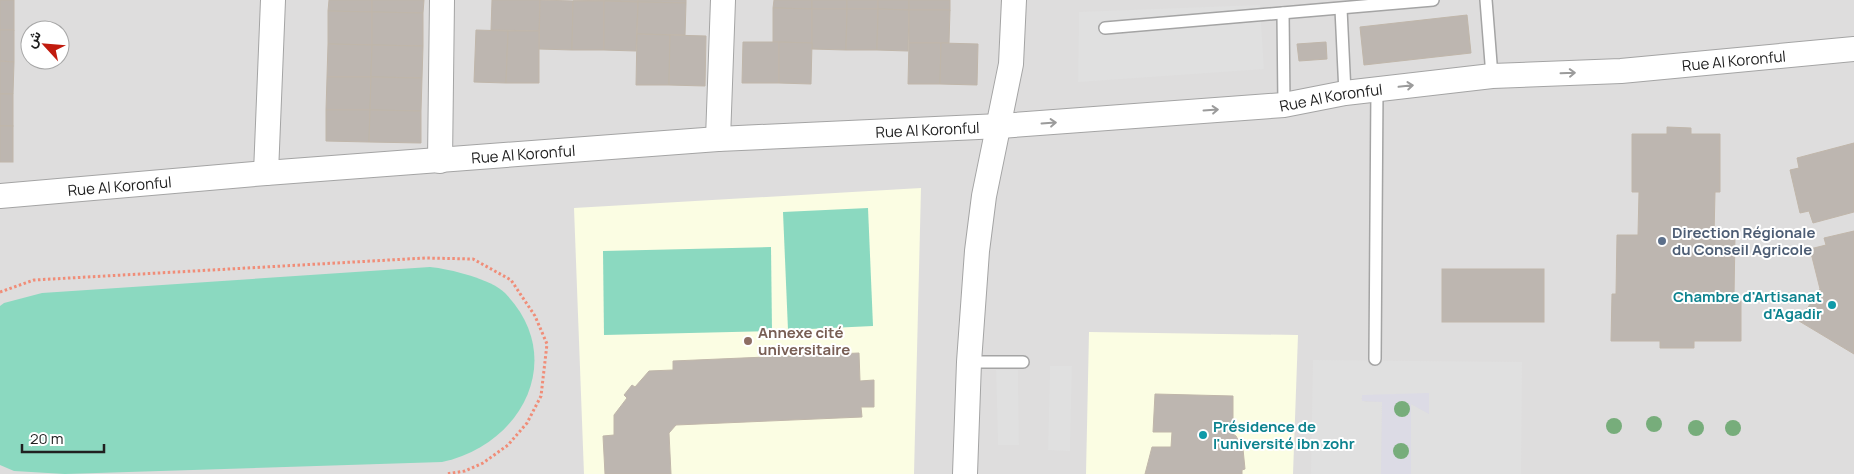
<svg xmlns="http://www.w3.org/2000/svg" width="1854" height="474" viewBox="0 0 1854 474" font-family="Manrope,Vazirmatn,sans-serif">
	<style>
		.residential { fill: #dedddd; fill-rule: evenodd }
		.education { fill: #fbfde3 }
		.pitch { fill: #8bd9c0 }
		.parking { fill: #e0e0e0 }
		.plaza { fill: #dcdbe5 }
		.building { fill: #bdb6b0; stroke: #c0b6aa }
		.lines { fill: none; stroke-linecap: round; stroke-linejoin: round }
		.service-casing { stroke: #a4a4a4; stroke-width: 14 }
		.minor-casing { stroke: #a4a4a4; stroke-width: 26 }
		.path { stroke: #f08d78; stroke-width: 3; stroke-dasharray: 2.5 2.5; stroke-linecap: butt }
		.service { stroke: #fff; stroke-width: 11 }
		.minor { stroke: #fff; stroke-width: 24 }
		.tree { fill: #77ad7b }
		.oneway { stroke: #9b9b9b }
		.service-dot { fill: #5c6f8a; stroke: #fff; stroke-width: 2 }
		.culture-dot { fill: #0f9aa8; stroke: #fff; stroke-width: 2 }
		.education-dot { fill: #8d6e63; stroke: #fff; stroke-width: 2 }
		.labels { text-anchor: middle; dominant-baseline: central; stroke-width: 4; stroke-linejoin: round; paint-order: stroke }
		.street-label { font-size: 15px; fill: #202020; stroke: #fff }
		.service-label { font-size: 15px; font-weight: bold; fill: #4e5e75; stroke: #fff; text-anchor: start }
		.culture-label { font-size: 15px; font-weight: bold; fill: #0d838f; stroke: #fff; text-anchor: end }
		.education-label { font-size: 15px; font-weight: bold; fill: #785e54; stroke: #fff; text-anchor: start }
	</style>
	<rect width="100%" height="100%" fill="#f0ede7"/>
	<!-- residential -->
	<path class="residential" d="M0,0h1854v474h-1854zM30,30h30v30h-30z"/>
	<!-- education -->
	<g class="education">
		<path d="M921,188l-7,286h-330l-10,-266z"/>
		<path d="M1089,332l209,3 -5,139h-207z"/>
	</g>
	<!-- pitch -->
	<g class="pitch">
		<path d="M868,208l5,118 -85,4 -5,-118z"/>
		<path d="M771,247l1,84 -168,4 -1,-84z"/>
		<path d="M430,267c20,2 61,12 75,26 63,65 17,152 -63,169l-377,12 -51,-3 -14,-6v-159l4,-3 38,-10z"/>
	</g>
	<!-- parking -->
	<g class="parking">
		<path d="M1260,5l4,64 -186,13 1,-70z"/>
		<path d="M1313,360l209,2 -1,112h-110v-70l18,10v-21l-68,5 4,4h17l-1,72h-70z"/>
		<path d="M1050,366h22l-2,85 -22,-1z"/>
		<path d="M996,370h22l1,75h-21z"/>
	</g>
	<!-- plaza -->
	<path class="plaza" d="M1429,393v21l-18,-10v70h-30l1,-72 -20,-1v-6z"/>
	<!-- building -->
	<g class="building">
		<rect x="0" y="0" width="14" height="30"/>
		<path d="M329,0h43v12l-44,-1z"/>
		<path d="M372,0h52l-1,13 -51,-1z"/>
		<path d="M492,0h48l-1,31 -48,-1z"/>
		<path d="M540,0l33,1 -1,49 -33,-1z"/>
		<path d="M573,0h32l-1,1z"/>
		<path d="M605,0h33v2l-34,-1z"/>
		<path d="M638,0h48v3l-48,-1z"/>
		<path d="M774,0h38v9l-39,-1z"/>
		<rect x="812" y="0" width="35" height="9"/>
		<rect x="847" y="0" width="31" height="9"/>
		<path d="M878,0h31v10l-31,-1z"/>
		<rect x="909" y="0" width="41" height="10"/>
		<path d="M573,1h31v49h-32z"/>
		<path d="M604,1l34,1 -2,49 -32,-1z"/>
		<path d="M638,2l48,1 -1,32 -48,-1z"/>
		<path d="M773,8l39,1v34l-39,-1z"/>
		<path d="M812,9h35l-1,41 -34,-1z"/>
		<path d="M847,9h31l-1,41h-31z"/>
		<path d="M878,9l31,1 -1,41 -31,-1z"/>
		<path d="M909,10h41l-1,33h-40z"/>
		<path d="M328,11l44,1v33l-44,-1z"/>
		<path d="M372,12l51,1v33l-51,-1z"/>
		<path d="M1467,15l4,38 -107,12 -4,-38z"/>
		<path d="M0,30h14v32l-14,-1z"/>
		<path d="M476,30l32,1 -2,52 -32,-1z"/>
		<path d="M508,31h31v52h-33z"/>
		<path d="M637,34l33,1 -1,50h-33z"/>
		<path d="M670,35l36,1 -1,50 -36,-1z"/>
		<path d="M743,42h36v41h-37z"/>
		<path d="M779,42l33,1 -1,41 -32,-1z"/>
		<path d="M1326,42l1,17 -28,2 -2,-17z"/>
		<path d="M909,43h32l-1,41h-32z"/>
		<path d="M941,43l37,1 -1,41 -37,-1z"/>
		<path d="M328,44l44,1 -1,32h-44z"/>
		<path d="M372,45l51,1 -1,32 -51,-1z"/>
		<path d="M0,61l14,1 -1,32h-13z"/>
		<path d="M327,77h44l-1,33h-44z"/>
		<path d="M371,77l51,1 -1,33 -51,-1z"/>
		<rect x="0" y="94" width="13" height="32"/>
		<path d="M326,110h44l-1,32 -43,-1z"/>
		<path d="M370,110l51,1v32l-52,-1z"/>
		<rect x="0" y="126" width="13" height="36"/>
		<path d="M1667,127l24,1v6h29v58h-5l-1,43h21l-1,62h7v44h-47v7h-34v-7h-49l1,-47h4l1,-59h21l1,-43h-7v-58h35z"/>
		<path d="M1854,143v69l-41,11 -4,-12 -9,2 -10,-43 9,-2 -2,-10z"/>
		<path d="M1854,231v123l-55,-33 21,-32 -10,-40 16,-4 -2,-7z"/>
		<rect x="1442" y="269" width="102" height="53"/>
		<path d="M859,353l1,28 14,-1v27h-13l1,10 -186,8 -7,8 2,41h-66l-2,-38 11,-1v-20l13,-17 -3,-3 8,-10 3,2 14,-16 24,-1v-9z"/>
		<path d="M1155,394l78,2v38l3,2 7,13 2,20 -3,1v4h-97l7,-27h19l1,-15h-19z"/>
	</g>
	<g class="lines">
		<defs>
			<g id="service">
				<path d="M1486,0l6,76"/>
				<path d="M1341,9l4,84"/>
				<path d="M1283,13l1,92"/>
				<path d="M1105,28l328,-28"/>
				<path d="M1375,359l2,-270"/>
				<path d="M969,362h54"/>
			</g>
			<g id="minor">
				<path d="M718,139l5,-139"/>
				<path d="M440,161l2,-161"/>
				<path d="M266,173l7,-173"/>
				<path id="s1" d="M0,196l266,-23 452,-34 282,-13 284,-21 61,-12 147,-17 129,-5 233,-22"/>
				<path d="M965,474l4,-112 8,-111 7,-55 27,-132 3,-64"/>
			</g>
		</defs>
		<!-- service casing -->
		<use href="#service" class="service-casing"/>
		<!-- minor casing -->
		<use href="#minor" class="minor-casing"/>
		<!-- path -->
		<path class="path" d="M0,292l34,-12 391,-22 48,1 38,21 24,36 12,28 -6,52 -14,27 -19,22 -25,18 -18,8 -19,3"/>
		<!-- service -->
		<use href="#service" class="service"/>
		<!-- minor -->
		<use href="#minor" class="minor"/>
	</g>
	<!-- trees -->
	<g class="tree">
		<circle cx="1402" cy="409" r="8"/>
		<circle cx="1654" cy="424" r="8"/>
		<circle cx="1614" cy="426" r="8"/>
		<circle cx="1696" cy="428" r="8"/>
		<circle cx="1733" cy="428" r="8"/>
		<circle cx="1401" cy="451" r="8"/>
	</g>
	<!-- one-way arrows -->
	<defs><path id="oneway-shaft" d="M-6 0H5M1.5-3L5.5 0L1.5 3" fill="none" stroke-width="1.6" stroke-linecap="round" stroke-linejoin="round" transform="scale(1.25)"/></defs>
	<g class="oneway">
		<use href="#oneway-shaft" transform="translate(1568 73) rotate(-2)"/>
		<use href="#oneway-shaft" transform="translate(1406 86) rotate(-6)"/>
		<use href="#oneway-shaft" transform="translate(1211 110) rotate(-4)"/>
		<use href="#oneway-shaft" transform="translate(1049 123) rotate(-4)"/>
	</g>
	<!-- markers -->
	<circle class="service-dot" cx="1662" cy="241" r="5"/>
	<g class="culture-dot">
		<circle cx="1832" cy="305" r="5"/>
		<circle cx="1203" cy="435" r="5"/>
	</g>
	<circle class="education-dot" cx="748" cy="341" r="5"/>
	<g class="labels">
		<!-- street labels -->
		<g class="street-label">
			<text stroke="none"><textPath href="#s1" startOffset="1740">Rue Al Koronful</textPath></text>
			<text stroke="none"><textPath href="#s1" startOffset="1335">Rue Al Koronful</textPath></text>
			<text stroke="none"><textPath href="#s1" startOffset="930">Rue Al Koronful</textPath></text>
			<text stroke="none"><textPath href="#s1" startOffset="525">Rue Al Koronful</textPath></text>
			<text stroke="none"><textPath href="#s1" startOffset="120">Rue Al Koronful</textPath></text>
		</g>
		<!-- service labels -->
		<g class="service-label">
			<text x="1672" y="232">Direction Régionale<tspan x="1672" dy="17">du Conseil Agricole</tspan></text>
		</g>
		<!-- culture labels -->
		<g class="culture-label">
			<text x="1822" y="296">Chambre d'Artisanat<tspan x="1822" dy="17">d'Agadir</tspan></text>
			<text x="1213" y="426" text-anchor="start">Présidence de<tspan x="1213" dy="17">l'université ibn zohr</tspan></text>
		</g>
		<!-- education labels -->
		<g class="education-label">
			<text x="758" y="332">Annexe cité<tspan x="758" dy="17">universitaire</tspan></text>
		</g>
	</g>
	<!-- north arrow -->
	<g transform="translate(45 45) rotate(296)"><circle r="24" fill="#ffffff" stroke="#a6a6a6"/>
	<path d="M0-4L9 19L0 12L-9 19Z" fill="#c11b0e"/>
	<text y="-8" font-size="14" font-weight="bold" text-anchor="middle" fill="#202020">ش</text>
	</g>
	<!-- scale -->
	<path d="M22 444v8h82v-8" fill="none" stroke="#202020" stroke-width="2.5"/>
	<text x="30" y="444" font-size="15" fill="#202020" stroke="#ffffff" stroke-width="4" paint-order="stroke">20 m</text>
</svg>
